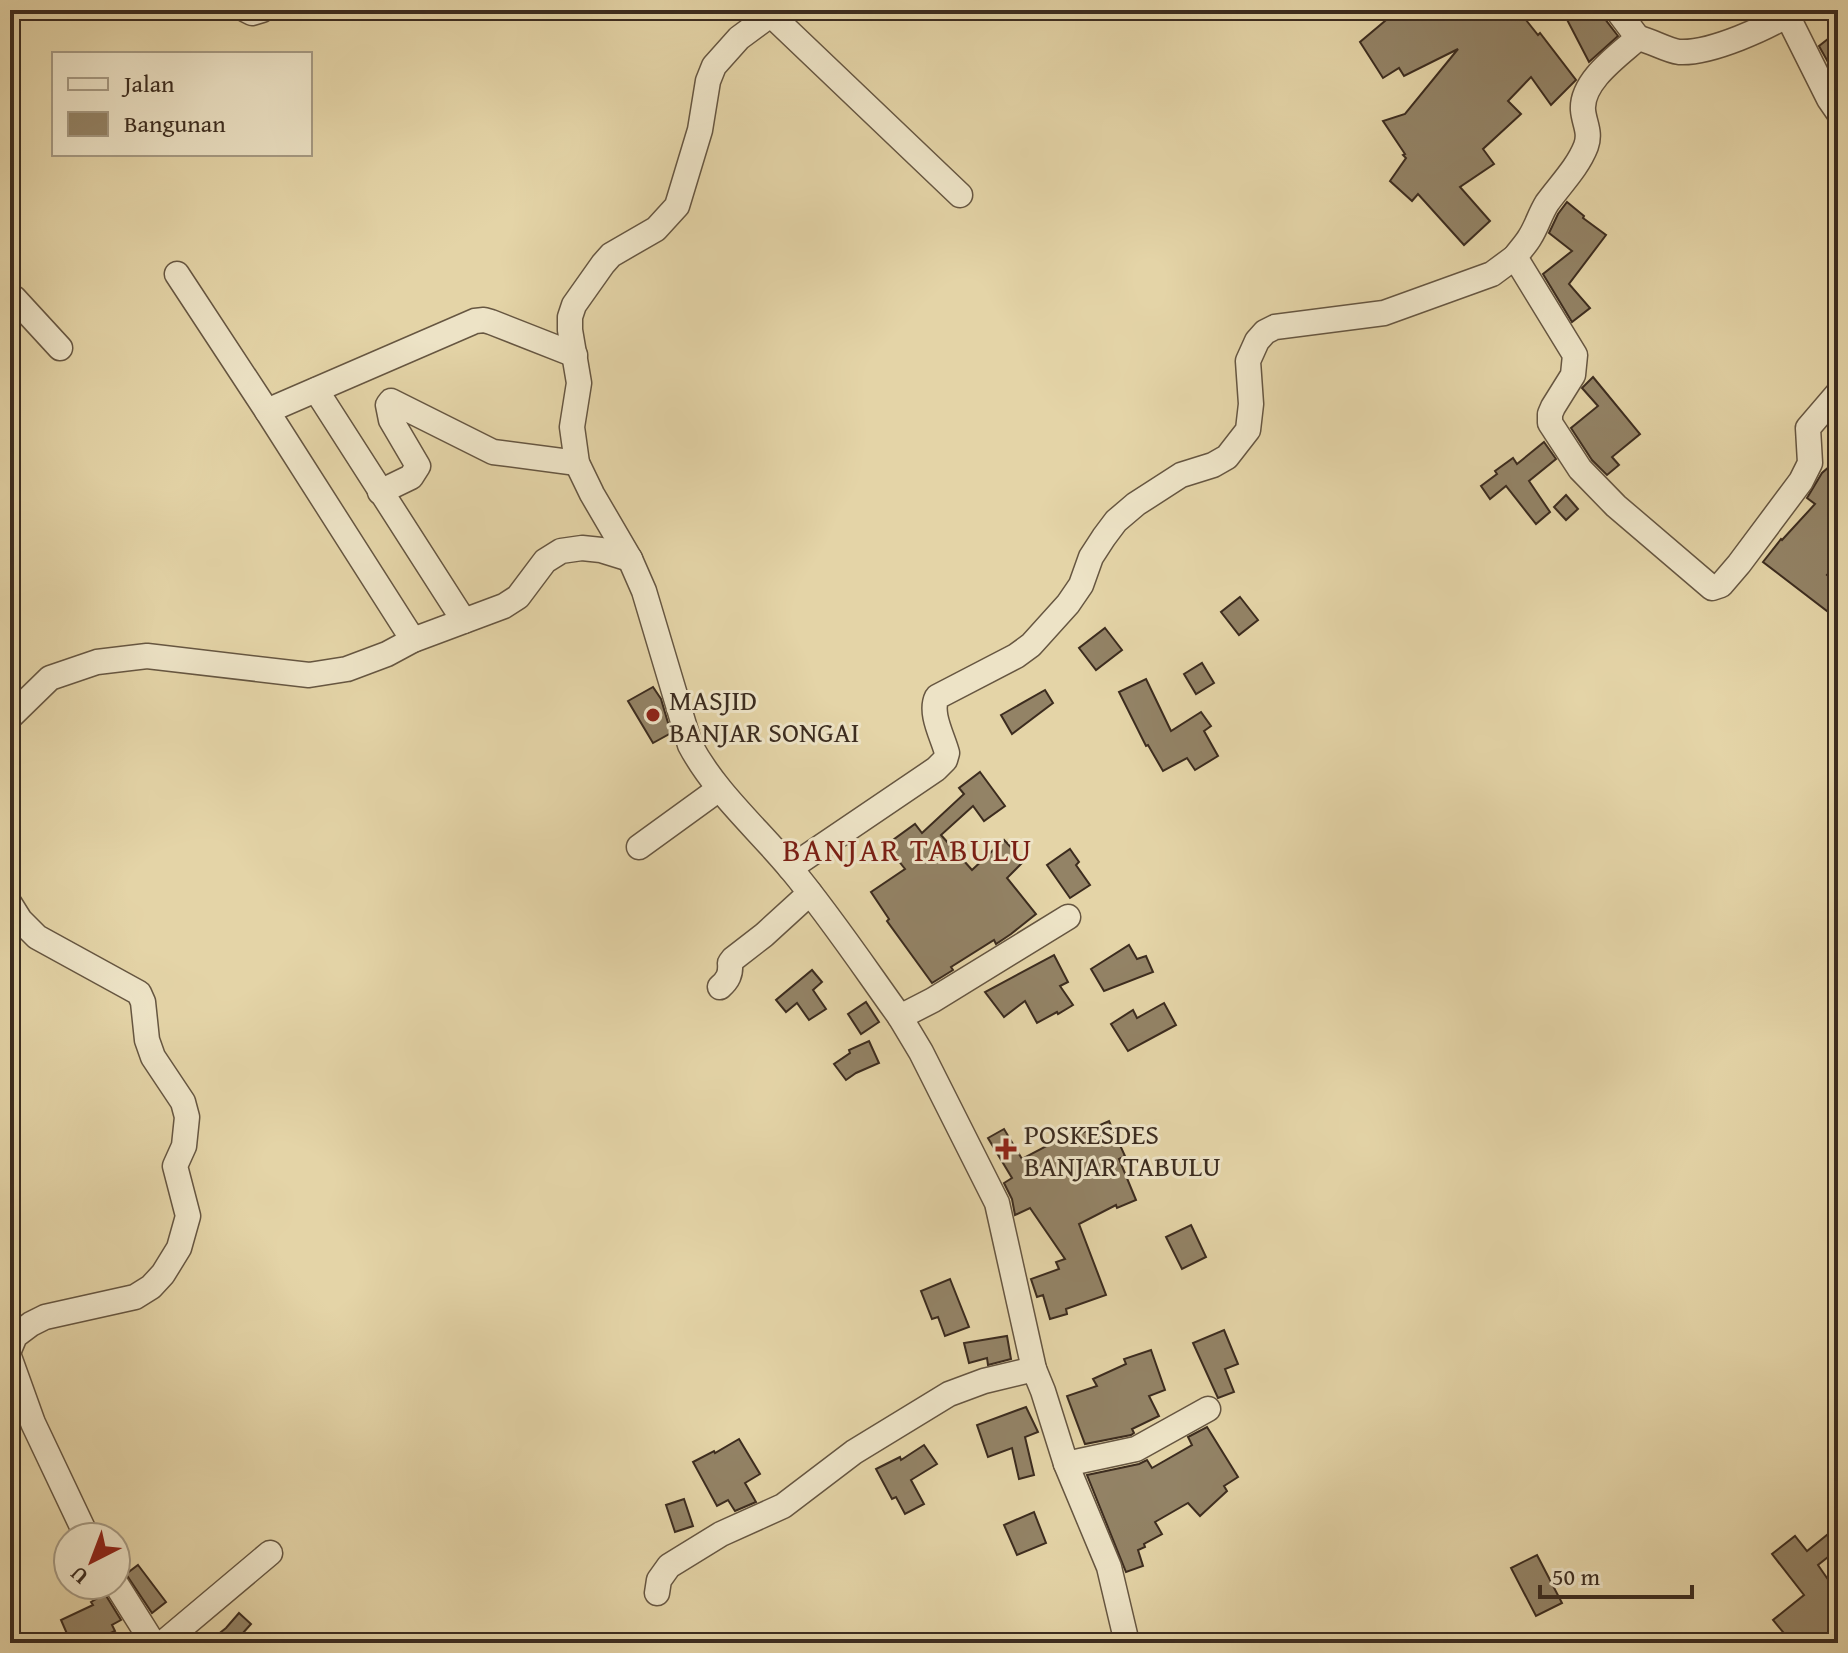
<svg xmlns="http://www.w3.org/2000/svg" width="1848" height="1653" viewBox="0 0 1848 1653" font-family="'Gentium Book Plus',serif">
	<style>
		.building { fill: #938366; stroke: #3c2c1f; stroke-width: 2 }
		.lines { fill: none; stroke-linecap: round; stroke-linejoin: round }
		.minor-casing { stroke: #665641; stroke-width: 27 }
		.minor { stroke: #ede3c6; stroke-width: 24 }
		.poi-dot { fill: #8f2418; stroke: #ede3c6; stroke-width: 3 }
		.labels { text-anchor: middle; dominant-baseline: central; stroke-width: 6; stroke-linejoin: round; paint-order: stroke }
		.poi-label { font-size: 28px; fill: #3c2c1f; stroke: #ede3c6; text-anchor: start }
		.quarter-label { font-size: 32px; letter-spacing: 2px; fill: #7a1f14; stroke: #ede3c6 }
	</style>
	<rect width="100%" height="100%" fill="#e4d4a7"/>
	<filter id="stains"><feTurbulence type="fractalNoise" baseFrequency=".0025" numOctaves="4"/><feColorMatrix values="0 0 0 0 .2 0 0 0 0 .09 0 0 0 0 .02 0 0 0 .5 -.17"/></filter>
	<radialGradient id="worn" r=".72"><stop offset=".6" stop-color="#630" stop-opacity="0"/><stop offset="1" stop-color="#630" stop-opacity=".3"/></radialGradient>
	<!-- building -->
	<g class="building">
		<path d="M1398,10h120l20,25 2,-2 36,47 -25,25 -20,-28 -23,24 13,13 -38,35 11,15 -34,23 30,34 -26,24 -46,-51 -6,7 -22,-20 16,-23 -3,-3 2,-1 -22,-33 22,-7 53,-65 -54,27 -5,-8 -16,10 -23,-36z"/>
		<path d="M1562,10h40l3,9 13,17 -29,26z"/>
		<path d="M1838,31v49l-19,-34z"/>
		<path d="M1567,202l17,14 -1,2 23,17 -37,49 21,24 -18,14 -29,-48 29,-23 -23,-18 9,-19z"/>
		<path d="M1593,377l47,57 -28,23 7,8 -12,10 -15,-15 -21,-32 27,-22 -16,-18z"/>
		<path d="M1544,442l12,17 -27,22 21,31 -14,12 -30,-38 -16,13 -9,-13 16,-12 -2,-3 18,-13 4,6z"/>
		<path d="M1838,459v104l-11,12 11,9v12l-11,15 -64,-49 18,-23 1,1 33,-36 -8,-6 15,-25z"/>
		<path d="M1566,495l12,14 -12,11 -12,-13z"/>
		<path d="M1240,597l18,23 -19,15 -18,-23z"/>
		<path d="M1105,628l17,22 -26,20 -17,-22z"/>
		<path d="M1202,663l12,20 -18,11 -12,-20z"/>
		<path d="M1146,679l25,52 30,-19 10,14 -7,5 14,25 -23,14 -8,-12 -24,13 -15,-26 -2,1 -27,-54z"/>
		<path d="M653,687l8,12 10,34 -18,10 -25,-42z"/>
		<path d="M1045,690l8,13 -41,31 -11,-19z"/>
		<path d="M980,772l25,34 -21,15 -11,-15 -32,29 31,35 32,-30 20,21 -17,17 29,36 -25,20 -15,10 -2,-4 -43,27 2,3 -21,13 -45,-62 2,-2 -18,-27 34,-23 -19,-24 29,-21 7,9 42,-39 -5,-6z"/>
		<path d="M1070,849l9,13 -3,3 14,20 -20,13 -23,-33z"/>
		<path d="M1129,945l8,14 9,-3 7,16 -49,19 -13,-22z"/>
		<path d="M1054,955l14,27 -8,4 13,19 -15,9 -1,-2 -20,11 -12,-22 -21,16 -19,-25z"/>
		<path d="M812,970l10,12 -9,8 13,19 -17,11 -12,-17 -11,9 -10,-12z"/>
		<path d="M866,1002l13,20 -18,12 -13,-20z"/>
		<path d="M1164,1003l12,22 -48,26 -17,-27 22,-14 4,8z"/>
		<path d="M869,1041l10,22 -23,10 -10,7 -12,-16 16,-11 -1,-3z"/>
		<path d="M1109,1121l16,35 -6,3 17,41 -19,8 -1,-3 -37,19 27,71 -40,14 1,5 -17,5 -7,-24 -6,2 -6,-18 28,-10 -3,-7 9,-3 -35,-51 -15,7 -3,-16 -8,-16 8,-5 -24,-40 16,-9 18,30 49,-26 2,4z"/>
		<path d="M1191,1225l15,32 -24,12 -16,-32z"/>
		<path d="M950,1279l19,48 -24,9 -7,-19 -6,2 -11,-28z"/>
		<path d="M1224,1330l14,34 -13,5 9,23 -16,6 -25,-55z"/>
		<path d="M1007,1336l4,23 -23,6 -1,-7 -18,5 -5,-20z"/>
		<path d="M1151,1350l14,40 -16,6 10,20 -27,13 2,4 -3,2 -46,9 -18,-48 30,-10 -4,-7 33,-15 -2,-5z"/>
		<path d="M1026,1407l12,25 -13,5 9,38 -15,4 -7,-31 -24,9 -11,-32z"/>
		<path d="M1207,1427l31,50 -14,9 3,5 -27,25 -12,-13 -33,19 7,12 -18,10 1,3 -7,3 5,16 -17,6 -39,-97 52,-11 8,-4 5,8 40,-23 -4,-8z"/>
		<path d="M739,1439l21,35 -15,9 11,19 -21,9 -7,-11 -11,6 -24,-44 21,-11 1,2z"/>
		<path d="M924,1445l13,19 -26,16 13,24 -19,10 -9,-17 -4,2 -16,-30 24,-12 1,3z"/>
		<path d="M684,1499l9,27 -18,6 -9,-27z"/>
		<path d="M1034,1512l12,31 -29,12 -13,-30z"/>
		<path d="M1838,1526v23l-20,16 20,29v25l-7,5 7,12v7h-46l-19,-23 31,-25 -32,-41 23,-18 12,15z"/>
		<path d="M1537,1555l25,48 -26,13 -25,-48z"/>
		<path d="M138,1565l28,37 -14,11 -26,-39z"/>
		<path d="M105,1594l16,26 -9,5 3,6 -27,12h-17l-10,-23 32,-15 -2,-3z"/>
		<path d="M239,1613l12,11 -17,19h-27l19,-15z"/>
	</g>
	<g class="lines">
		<defs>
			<g id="minor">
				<path d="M246,10l6,3 10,-3"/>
				<path d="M766,10l194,185"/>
				<path d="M777,10l-38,28 -25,28 -6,15 -8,49 -23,76 -21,23 -45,26 -8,9 -29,41 -4,12v13l9,53 -7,44 5,36 15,31 38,65 14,32 46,154c25,47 67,83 101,124 39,47 73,98 109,148l33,-17 135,-83"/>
				<path d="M1617,10l21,28"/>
				<path d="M1795,10c-25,17 -85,44 -116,42 -13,-2 -27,-11 -41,-14 -19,17 -57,43 -55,72 1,13 8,22 3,36 -8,21 -26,39 -39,57 -7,11 -10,23 -17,34 -4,7 -10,13 -15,20l60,98 -2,20 -20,32 -3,7v9l30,46 36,37 96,82 9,-3 18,-21 62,-83 9,-18 -2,-35 30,-35"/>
				<path d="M1787,15l42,84 9,13"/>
				<path d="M177,274l90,137 146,229"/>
				<path d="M10,296l4,2 46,50"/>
				<path d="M316,390l148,231"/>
				<path d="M267,411l208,-90 9,-1 7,2 84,33"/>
				<path d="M380,492l31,-15 7,-11 -27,-46 -3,-15 3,-4 102,51 84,11"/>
				<path d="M10,717l40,-39 47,-16 50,-6 162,19 38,-6 40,-15 26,-14 91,-34 14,-9 27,-36 16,-10 21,-3 19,2 29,9"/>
				<path d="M639,847l80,-58"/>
				<path d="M790,868l146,-99 9,-9 2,-7c-4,-16 -18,-40 -10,-56l79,-41 15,-11 37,-41 13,-19 10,-28 13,-20 12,-16 20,-17 45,-29 32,-10 14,-8 21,-27 3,-26 -3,-43 9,-20 8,-9 10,-5 109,-14 108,-39 23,-17"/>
				<path d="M10,904l10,16 17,17 102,56 4,9 4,38 6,17 30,45 4,15 -3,29 -9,20 13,50 -9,32 -16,26 -12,13 -16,10 -90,20 -14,7 -16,12 -5,12"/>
				<path d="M720,987c8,-7 11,-13 10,-24l3,-4 31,-24 46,-42"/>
				<path d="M900,1017l21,35 76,151 37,166"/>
				<path d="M10,1359l23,64 54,114"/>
				<path d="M1066,1464l43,103 18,76"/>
				<path d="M116,1584l37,59"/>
				<path d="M657,1593l2,-13 10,-14 52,-32 62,-28 71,-54 95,-58 35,-13 50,-12 9,22 23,73 70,-15 72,-40"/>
				<path d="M163,1643l107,-90"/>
			</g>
		</defs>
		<!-- minor casing -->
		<use href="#minor" class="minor-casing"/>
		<!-- minor -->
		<use href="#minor" class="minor"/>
	</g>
	<!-- markers -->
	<g class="poi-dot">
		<circle cx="653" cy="715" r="8"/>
		<path d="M1002 1137h8v8h8v8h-8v8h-8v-8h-8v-8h8z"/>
	</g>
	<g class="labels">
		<!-- poi labels -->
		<g class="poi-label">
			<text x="669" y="699">MASJID<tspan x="669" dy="32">BANJAR SONGAI</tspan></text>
			<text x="1024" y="1133">POSKESDES<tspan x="1024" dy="32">BANJAR TABULU</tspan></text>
		</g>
		<!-- quarter labels -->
		<g class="quarter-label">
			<text x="908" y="849">BANJAR TABULU</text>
		</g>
	</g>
	<!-- margin -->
	<rect width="1848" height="1653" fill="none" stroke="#e4d4a7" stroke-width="40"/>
	<rect x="12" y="12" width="1824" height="1629" fill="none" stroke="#3c2c1f" stroke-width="4"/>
	<rect x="20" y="20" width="1808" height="1613" fill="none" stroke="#3c2c1f" stroke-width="2"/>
	<!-- legend -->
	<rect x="52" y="52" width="260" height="104" fill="#ede3c6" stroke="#a69a83" stroke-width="2"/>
	<rect x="68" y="78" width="40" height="12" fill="#ede3c6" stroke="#a69a83" stroke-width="2"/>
	<text x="124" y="92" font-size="24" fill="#3c2c1f">Jalan</text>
	<rect x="68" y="112" width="40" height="24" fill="#938366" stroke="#a69a83" stroke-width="2"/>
	<text x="124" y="132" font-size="24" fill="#3c2c1f">Bangunan</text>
	<!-- north arrow -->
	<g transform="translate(92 1561) rotate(222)"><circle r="38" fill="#ede3c6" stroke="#a69a83" stroke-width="2"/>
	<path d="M0-6L14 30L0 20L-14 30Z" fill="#8f2418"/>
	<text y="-12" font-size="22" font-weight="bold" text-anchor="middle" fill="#3c2c1f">U</text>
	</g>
	<!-- scale -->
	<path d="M1540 1585v12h152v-12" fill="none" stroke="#3c2c1f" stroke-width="4"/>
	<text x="1552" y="1585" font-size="24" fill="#3c2c1f" stroke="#ede3c6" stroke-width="6" paint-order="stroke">50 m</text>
	<rect width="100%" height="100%" filter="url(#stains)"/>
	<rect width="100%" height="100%" fill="url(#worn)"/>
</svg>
